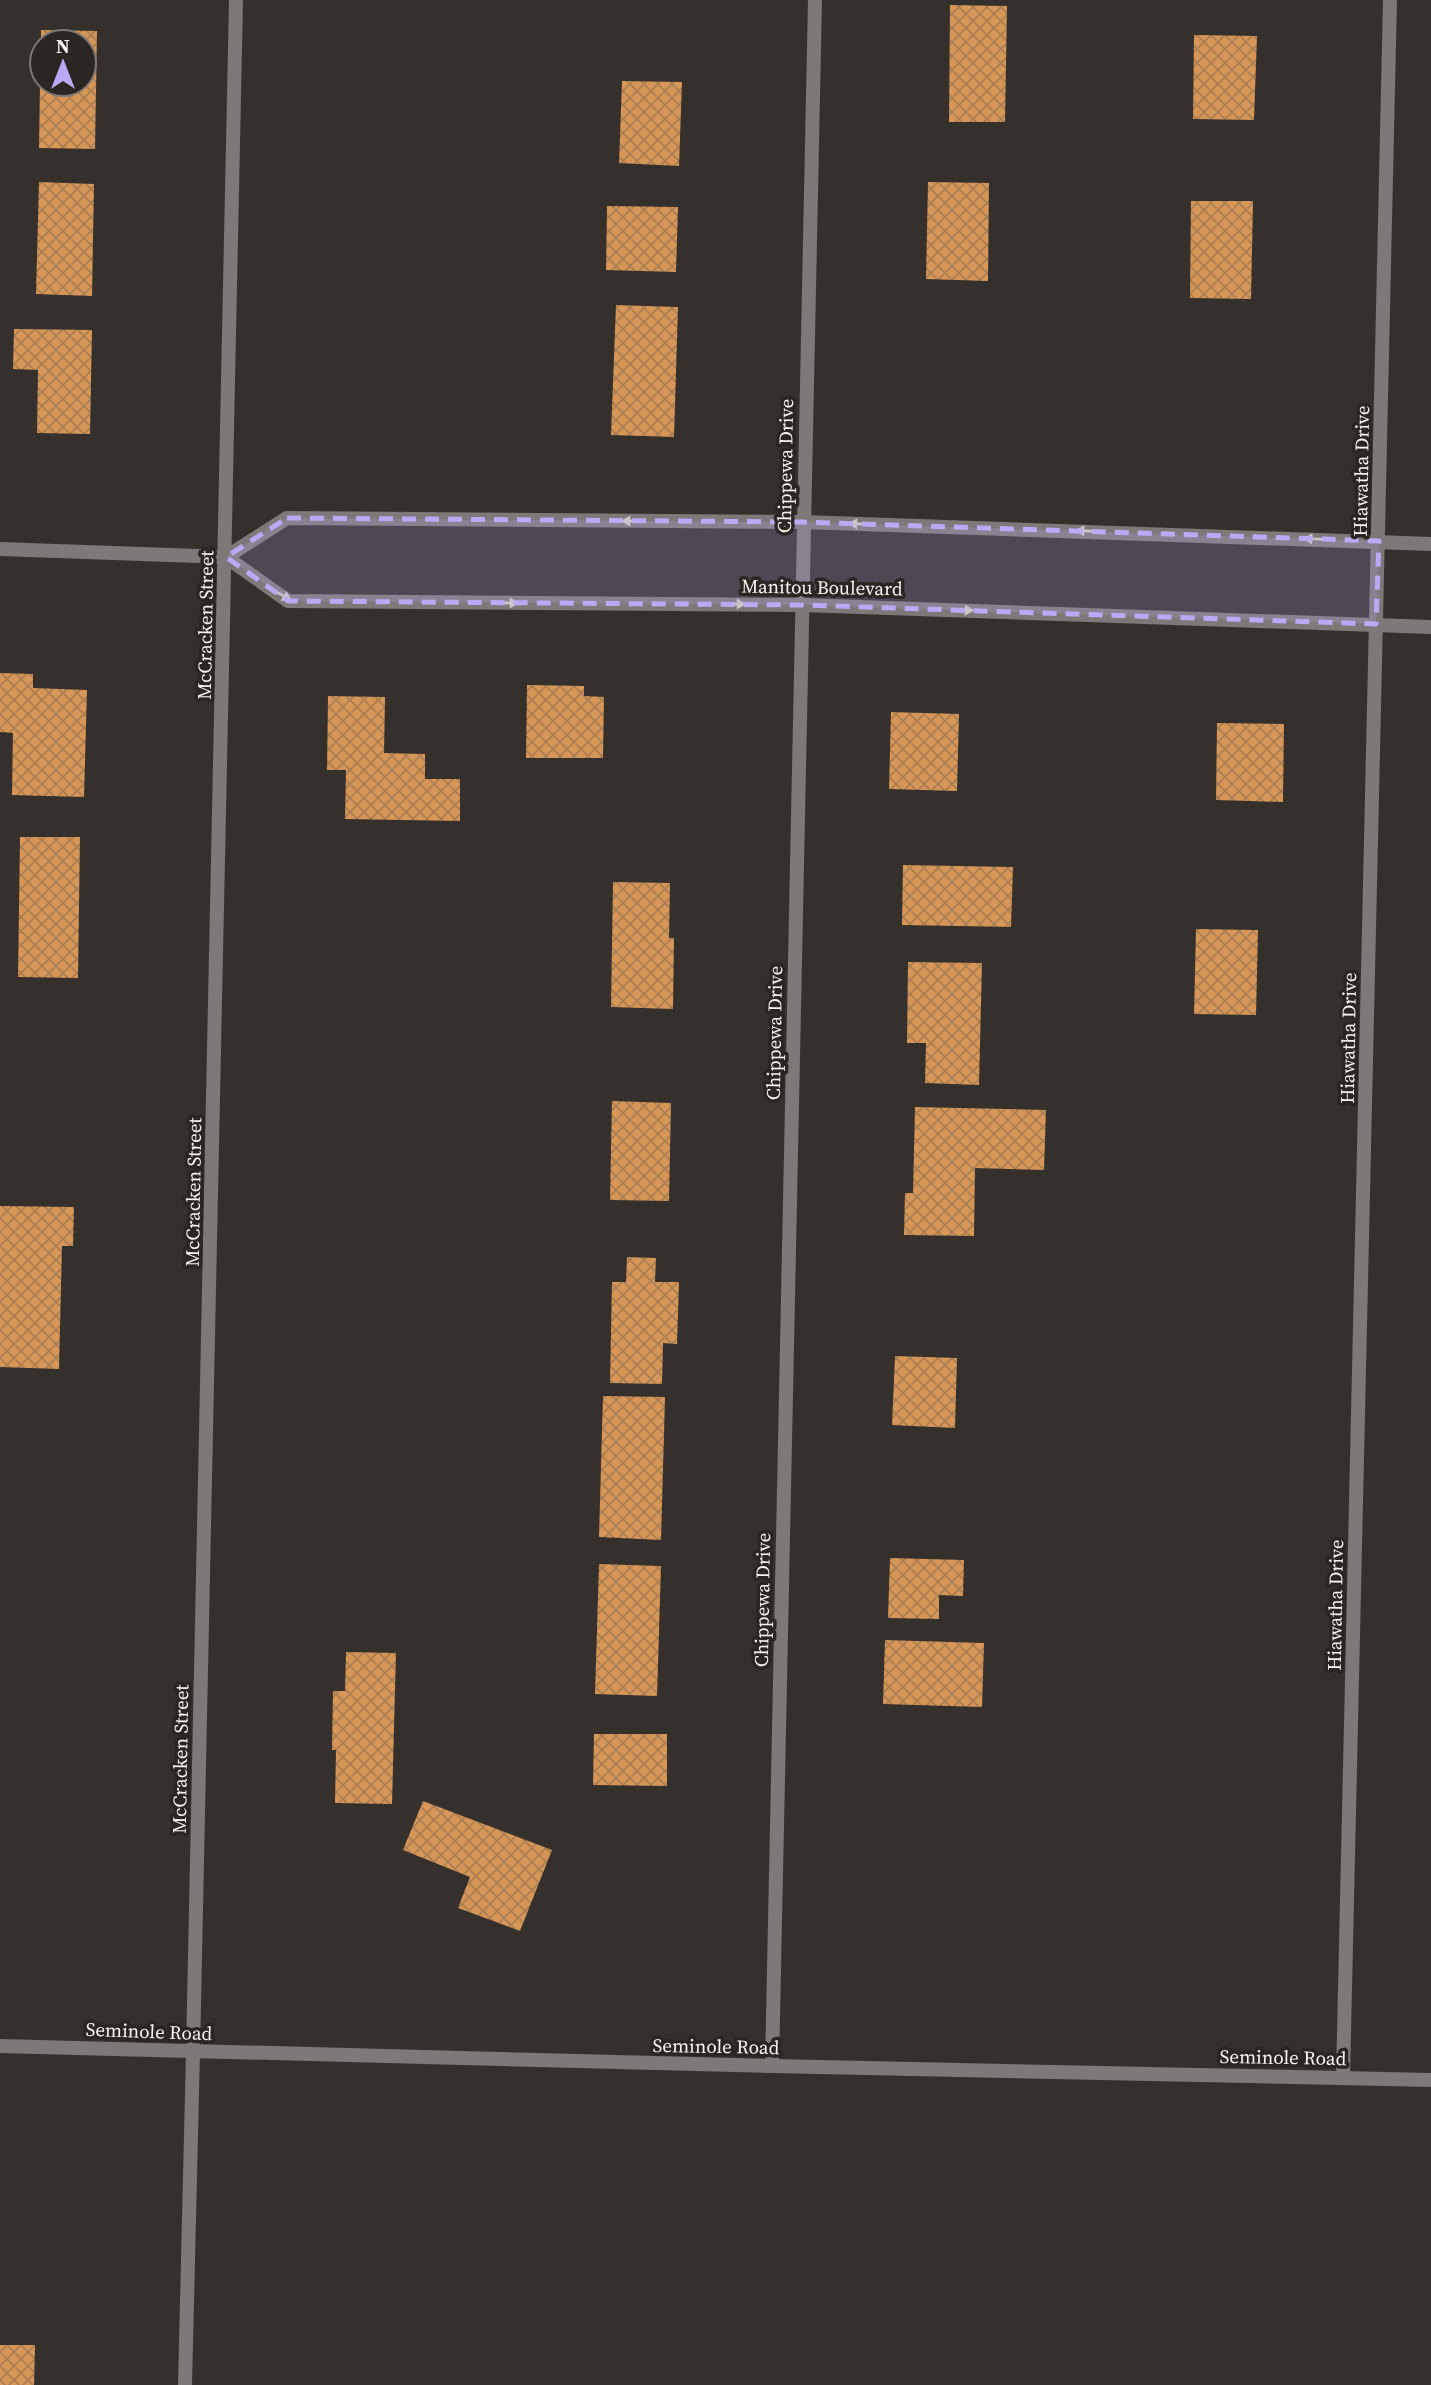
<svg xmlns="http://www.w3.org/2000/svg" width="1431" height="2385" viewBox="0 0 1431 2385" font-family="'Source Serif 4',serif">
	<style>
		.building { fill: url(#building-cross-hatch) }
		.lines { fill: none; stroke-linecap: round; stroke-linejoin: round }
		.minor { stroke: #7c7978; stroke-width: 14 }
		.tertiary { stroke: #7c7978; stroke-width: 14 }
		.oneway { fill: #ccc8c6 }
		.marked { fill: #baaaf6; fill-opacity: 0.2; stroke: #baaaf6; stroke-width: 5; stroke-dasharray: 14 9; stroke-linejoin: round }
		.labels { text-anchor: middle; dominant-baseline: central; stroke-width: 7; stroke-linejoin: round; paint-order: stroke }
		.street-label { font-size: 19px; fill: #f7f3f0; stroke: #2b2622 }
	</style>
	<defs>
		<pattern id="building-cross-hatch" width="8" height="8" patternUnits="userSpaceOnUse" patternTransform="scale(1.75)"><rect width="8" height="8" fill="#d69657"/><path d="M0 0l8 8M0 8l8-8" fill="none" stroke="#ac7f52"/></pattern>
	</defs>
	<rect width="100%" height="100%" fill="#35302c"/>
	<!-- building -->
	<g class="building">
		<path d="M950,5l57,1 -2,116h-56z"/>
		<path d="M41,30l56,1 -2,118 -56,-1 1,-64h44v-42h-43z"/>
		<path d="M1194,35l63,1 -3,84 -61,-1z"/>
		<path d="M622,81l60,1 -3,84 -60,-3z"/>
		<path d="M39,182l55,2 -2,112 -56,-2z"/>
		<path d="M928,182l61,1 -1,98 -62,-2z"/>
		<path d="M1191,201h62l-2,98 -61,-1z"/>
		<path d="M607,206l71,1 -2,65 -70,-2z"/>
		<path d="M616,305l62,2 -4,130 -63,-2z"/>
		<path d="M14,329l78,1 -2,104 -53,-1 1,-63 -25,-1z"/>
		<path d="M0,673l33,1v14l54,2 -3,107 -72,-2 1,-62 -13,-1z"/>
		<path d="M527,685l57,1v10l20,1 -1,61h-77z"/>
		<path d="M328,696l57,1 -1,56 41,1v25h35v42l-115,-2 1,-49h-19z"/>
		<path d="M891,712l68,2 -2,77 -68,-2z"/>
		<path d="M1217,723l67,1 -1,78 -67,-2z"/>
		<path d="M20,837h60l-2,141 -60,-1z"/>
		<path d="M903,865l110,2 -2,60 -109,-2z"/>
		<path d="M613,882l57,1 -1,55h5l-1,71 -62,-2z"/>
		<path d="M1196,929l62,1 -2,85 -62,-1z"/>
		<path d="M908,962l74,1 -3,122 -54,-2 1,-40h-19z"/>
		<path d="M612,1101l59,2 -2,98 -59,-1z"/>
		<path d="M915,1107l131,3 -2,60 -69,-2 -1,68 -70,-1 1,-42h8z"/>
		<path d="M0,1206l74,1 -1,39h-11l-3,123 -59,-2z"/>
		<path d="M627,1257l29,1 -1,24h24l-2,62 -14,-1 -1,41 -52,-1 2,-101h14z"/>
		<path d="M895,1356l62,2 -2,70 -63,-3z"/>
		<path d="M603,1396l62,1 -4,143 -62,-3z"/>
		<path d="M890,1558l74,2 -1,36 -24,-1v24l-51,-1z"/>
		<path d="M599,1564l62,2 -4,130 -62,-2z"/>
		<path d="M885,1640l99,3 -2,64 -99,-3z"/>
		<path d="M346,1652l50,1 -4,151 -57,-1 1,-53h-4l1,-59h12z"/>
		<path d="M594,1734h73v52l-74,-1z"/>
		<path d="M423,1801l129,49 -32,81 -62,-23 12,-31 -67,-27z"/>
		<path d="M0,2345h35l-1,40h-34z"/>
	</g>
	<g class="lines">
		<!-- minor -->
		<g class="minor">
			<path d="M0,549l226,8 62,44 514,4 629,22"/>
			<path d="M226,557l61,-39 516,4 628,22"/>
			<path d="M772,2066l43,-2066"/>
			<path d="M1343,2077l47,-2077"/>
			<path d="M185,2385l8,-333"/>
		</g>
		<!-- tertiary -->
		<g class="tertiary">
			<path d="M0,2046l772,20 659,14"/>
			<path d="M193,2052l43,-2052"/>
		</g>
	</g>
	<!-- one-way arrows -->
	<defs><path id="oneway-solid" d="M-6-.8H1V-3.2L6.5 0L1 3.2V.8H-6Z" transform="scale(1.75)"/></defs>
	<g class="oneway">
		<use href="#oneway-solid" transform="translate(632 521) rotate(-180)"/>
		<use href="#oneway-solid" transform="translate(859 524) rotate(-178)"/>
		<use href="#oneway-solid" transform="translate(1086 531) rotate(-178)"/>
		<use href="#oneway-solid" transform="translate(1314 539) rotate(-178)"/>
		<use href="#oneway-solid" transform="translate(282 595) rotate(29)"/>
		<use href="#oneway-solid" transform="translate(508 603)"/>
		<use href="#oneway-solid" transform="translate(735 604)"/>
		<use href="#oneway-solid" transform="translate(963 610) rotate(2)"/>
	</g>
	<!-- marked area -->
	<path class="marked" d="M287,518l516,4 576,19 -3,83 -574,-19 -514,-4 -62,-44z"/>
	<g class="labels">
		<!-- street labels -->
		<g class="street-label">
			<text transform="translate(785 466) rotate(-89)">Chippewa Drive</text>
			<text transform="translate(1361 471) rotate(-89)">Hiawatha Drive</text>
			<text transform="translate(822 587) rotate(1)">Manitou Boulevard</text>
			<text transform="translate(205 625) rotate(-89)">McCracken Street</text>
			<text transform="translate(774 1033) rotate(-89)">Chippewa Drive</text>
			<text transform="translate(1348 1038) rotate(-89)">Hiawatha Drive</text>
			<text transform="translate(193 1192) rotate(-89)">McCracken Street</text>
			<text transform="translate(762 1600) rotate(-89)">Chippewa Drive</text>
			<text transform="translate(1335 1605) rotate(-89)">Hiawatha Drive</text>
			<text transform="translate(180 1759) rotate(-89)">McCracken Street</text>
			<text transform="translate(149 2031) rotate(2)">Seminole Road</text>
			<text transform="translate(716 2046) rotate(1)">Seminole Road</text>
			<text transform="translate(1283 2057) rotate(1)">Seminole Road</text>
		</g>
	</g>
	<!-- north arrow -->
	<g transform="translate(63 63)"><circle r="33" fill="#2b2622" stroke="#7d7874" stroke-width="2"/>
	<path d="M0-5L12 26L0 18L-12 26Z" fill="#baaaf6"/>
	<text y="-10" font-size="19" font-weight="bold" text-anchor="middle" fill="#f7f3f0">N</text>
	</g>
</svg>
